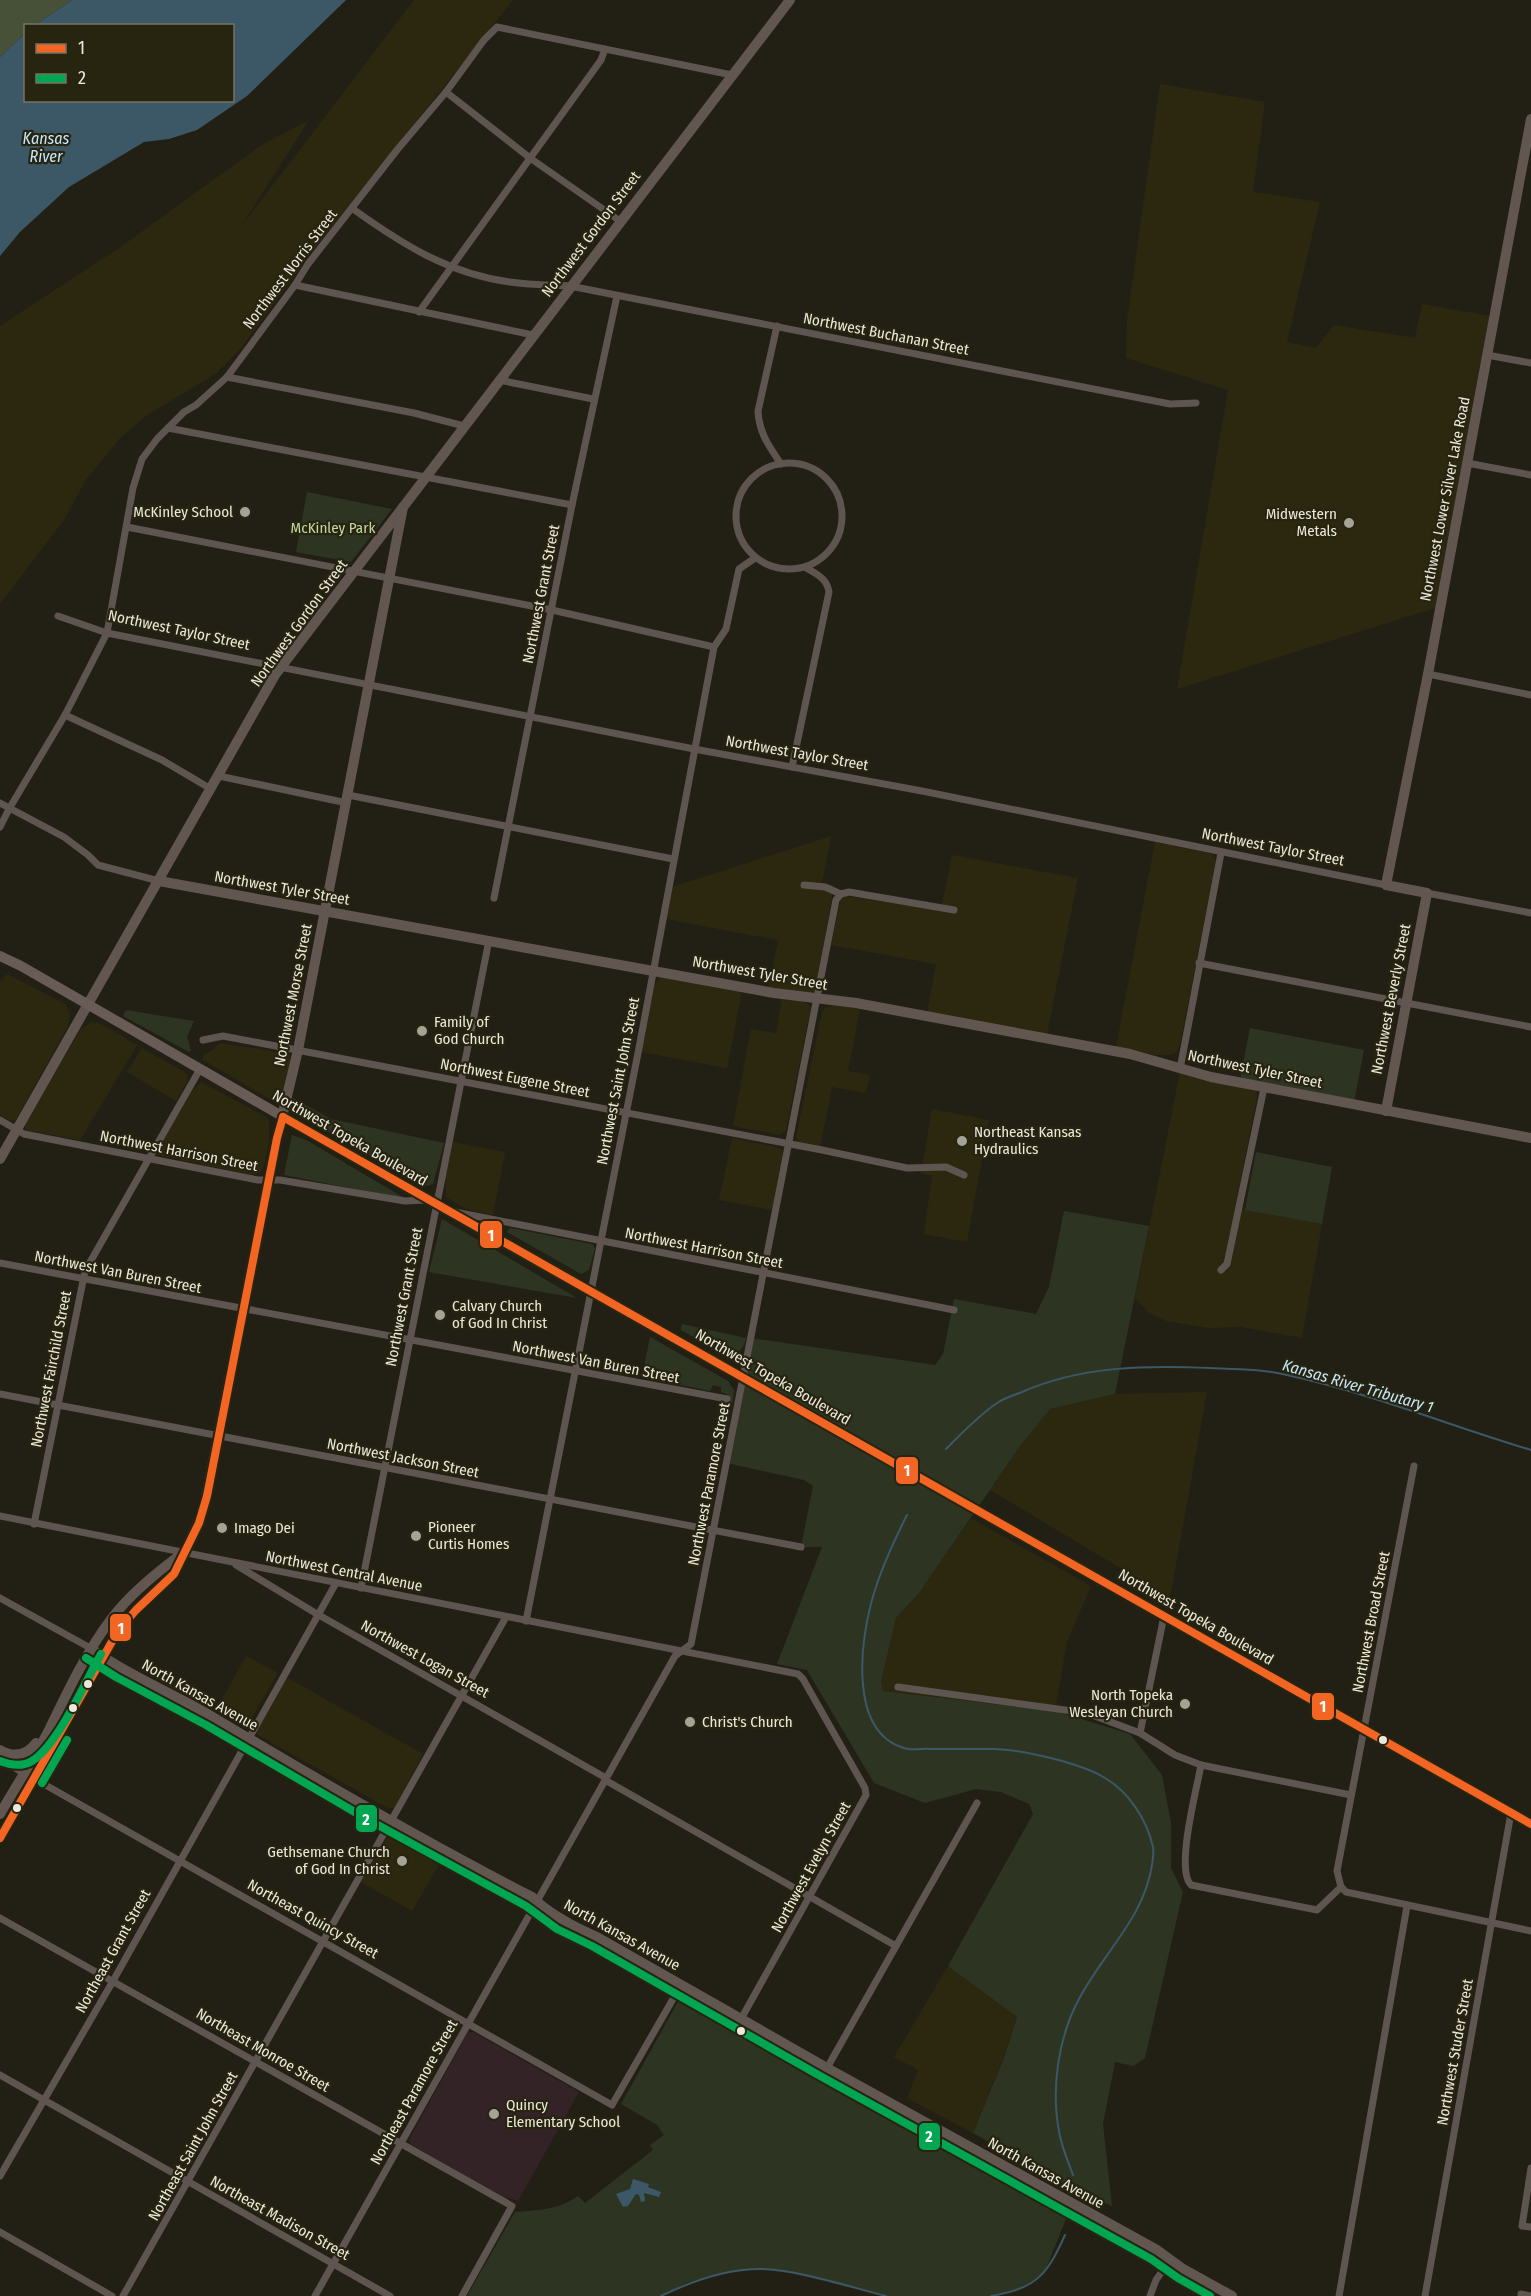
<svg xmlns="http://www.w3.org/2000/svg" width="1531" height="2296" viewBox="0 0 1531 2296" font-family="'Fira Sans Condensed',sans-serif">
	<style>
		.built { fill: #2c280f }
		.education { fill: #342326 }
		.green { fill: #2d3522 }
		.forest { fill: #475138 }
		.water { fill: #3c5766 }
		.lines { fill: none; stroke-linecap: round; stroke-linejoin: round }
		.stream { stroke: #3c5766; stroke-width: 2 }
		.street { stroke: #5e5450; stroke-width: 7 }
		.secondary { stroke: #615650; stroke-width: 10 }
		.primary { stroke: #695c56; stroke-width: 10 }
		.bus-1-casing { stroke: #272410; stroke-width: 12 }
		.bus-2-casing { stroke: #272410; stroke-width: 12 }
		.bus-1 { stroke: #f26522; stroke-width: 8 }
		.bus-2 { stroke: #00a651; stroke-width: 8 }
		.poi-dot { fill: #a5a396; stroke: #272410; stroke-width: 2 }
		.bus-dot { fill: #ebe9dc; stroke: #272410; stroke-width: 2 }
		.labels { text-anchor: middle; dominant-baseline: central; stroke-width: 4.5; stroke-linejoin: round; paint-order: stroke }
		.street-label { font-size: 15px; fill: #ebe9dc; stroke: #272410 }
		.poi-label { font-size: 15px; fill: #ebe9dc; stroke: #272410; text-anchor: start }
		.park-label { font-size: 15px; fill: #c1d9a4; stroke: #272410 }
		.water-label { font-size: 16px; font-style: italic; fill: #c5e6fb; stroke: #272410 }
		.line-badge { stroke: #272410; stroke-width: 2 }
		.badge-label { font-size: 16px; text-anchor: middle; font-weight: bold; fill: #fff }
	</style>
	<rect width="100%" height="100%" fill="#222015"/>
	<!-- built -->
	<g class="built">
		<path d="M414,0h99l-202,253 -69,94 -25,26 -70,42 -27,23 -35,43 -21,39 -64,84v-278l122,-80 138,-100 49,-26 -69,108z"/>
		<path d="M1160,84l105,18 -12,90 67,10 -33,140 29,6 18,-23 81,13 7,-34 68,12 -55,292 -258,81 51,-299 -102,-32 1,-37z"/>
		<path d="M831,836l-9,47 12,2 -17,98 -2,7 -5,4 -41,-7 9,-47 -112,-21 6,-32z"/>
		<path d="M1155,842l56,12 5,6 -36,185 -5,8 -5,2h-15l-39,-8z"/>
		<path d="M952,855l126,23 -31,156 -120,-22 9,-48 -105,-19 7,-34 3,-11 4,-4 96,14z"/>
		<path d="M7,974l58,30 5,10 -2,12 -52,93 -4,2 -12,-6v-135l2,1z"/>
		<path d="M660,977l82,14 -15,77 -86,-16 12,-65z"/>
		<path d="M782,998l23,4 6,5 -25,123 -6,5 -47,-9 18,-97 25,4z"/>
		<path d="M836,1005l24,4 -12,62 22,4 -4,18 -34,-6 -12,60 -19,-3 -5,-7 26,-124 3,-5z"/>
		<path d="M91,1022l10,2 36,21 -57,95 -54,-10 -1,-6 55,-94z"/>
		<path d="M220,1043l69,11 2,7 -9,39h-11l-69,-41 2,-5 6,-2z"/>
		<path d="M142,1048l44,25 2,7 -12,21 -49,-29z"/>
		<path d="M1180,1072l76,19 1,6 -22,111 87,16 -20,114 -61,-11 -32,1 -43,-7 -17,-8 -14,-15z"/>
		<path d="M201,1082l65,35 3,5v20l-5,24 -4,7 -7,2 -91,-19 -4,-3v-4l34,-58z"/>
		<path d="M932,1109l57,11 -22,122 -43,-8 8,-58 -11,-3z"/>
		<path d="M732,1138l47,10 3,2 1,4 -11,56 -53,-10z"/>
		<path d="M452,1142l53,10 -12,63 -25,-5 -22,-13v-23z"/>
		<path d="M1207,1392l-37,206 -180,-108 30,-44 30,-37 65,-15z"/>
		<path d="M971,1518l120,68 -24,56 -12,69 -172,-20 -2,-9 15,-64 23,-25z"/>
		<path d="M246,1656l32,17 -32,54 -30,-17z"/>
		<path d="M286,1677l137,77 -29,54h-6l-130,-73 -2,-3z"/>
		<path d="M392,1830l51,28 -31,53 -51,-29z"/>
		<path d="M948,1966l69,51 -13,40 -31,76 -66,-35 11,-28 -24,-13z"/>
	</g>
	<!-- education -->
	<path class="education" d="M468,2032l7,1 104,59 -61,109 -20,-6 -86,-50 -3,-5z"/>
	<!-- green -->
	<g class="green">
		<path d="M307,492l85,17 -41,53 -55,-10z"/>
		<path d="M126,1010l68,11 -7,16 4,13 -2,2 -66,-36z"/>
		<path d="M1250,1028l114,22 -10,52 -114,-22z"/>
		<path d="M293,1098l38,21 113,24 -11,41 -6,2 -5,-1 -124,-71 -4,-6z"/>
		<path d="M292,1135l16,6 98,58 -122,-24z"/>
		<path d="M1256,1152l76,15 -10,57 -77,-14z"/>
		<path d="M1064,1211l85,15 -34,168 -65,15 -30,37 -101,147 -23,25 -15,64 2,9 172,20 75,23 32,41 9,48v45l12,24 -38,166 -12,8 -18,-4 -12,62 9,82 -29,-11 -110,-62 31,-75 13,-41 -69,-51 85,-152 -4,-10 -28,-12 -25,-3 -51,14 -51,-20 -67,-113 -30,-6 45,-117h-21l12,-61 -9,-6 -77,-17 24,-125 184,27 8,-11 11,-55 82,15 13,-27z"/>
		<path d="M442,1219l135,79 -148,-26z"/>
		<path d="M510,1228l82,16 3,4 -6,22 -8,4 -74,-42z"/>
		<path d="M682,1324l64,14c-2,12 -10,18 -22,16l-43,-24z"/>
		<path d="M650,1337l78,44 6,9 -2,16 -7,-2 2,-10 -6,-2v-5l-8,-2 -3,6 -68,-14z"/>
		<path d="M684,1996l22,10 363,205 -25,63 -29,18 -24,4h-105l-96,-23 -31,-4 -26,3 -46,11 -26,13h-194l48,-84c24,-2 43,-2 63,-16l7,7 68,-53 -3,-5 14,-10 -7,-10 -36,-21 58,-104z"/>
	</g>
	<!-- forest -->
	<path class="forest" d="M0,0h72l-37,25 -9,1 -1,7 -25,24z"/>
	<!-- water -->
	<g class="water">
		<path d="M72,0h274l-99,96 -50,34 -28,9 -25,3 -75,45 -49,45 -20,24v-199l25,-24 1,67h206v-74l-197,-1z"/>
		<path d="M633,2179l16,5 -1,3 13,5 -2,5 -15,-4 1,8 -4,1 -2,-7 -3,-1 -8,12 -5,1 -7,-13 14,-5z"/>
	</g>
	<g class="lines">
		<!-- stream -->
		<g class="stream">
			<path d="M946,1449c16,-16 32,-33 51,-46 7,-5 17,-8 25,-11 59,-26 124,-27 188,-24 25,1 52,1 77,7 83,18 163,51 244,75"/>
			<path d="M907,1515c-12,24 -24,49 -32,75 -14,43 -29,141 29,158 8,3 19,0 27,1 22,0 43,0 64,0 28,1 86,14 110,29 24,14 42,42 48,69 1,6 0,11 -1,18 -8,53 -49,88 -73,134 -21,39 -28,90 -20,132 2,15 9,30 14,44"/>
			<path d="M661,2296c29,-14 65,-27 98,-27 37,0 91,18 127,27"/>
			<path d="M991,2296c45,-7 56,-21 74,-61"/>
		</g>
		<!-- street -->
		<g class="street">
			<path d="M446,92l84,66 90,63"/>
			<path d="M353,209c49,35 96,65 157,73 20,3 41,3 60,4l600,118 26,-1"/>
			<path d="M295,285l238,50"/>
			<path d="M419,312l182,-252 4,-11"/>
			<path d="M777,326l-19,85c1,22 11,35 23,53"/>
			<path d="M1487,355l44,8"/>
			<path d="M227,377l187,36 50,13"/>
			<path d="M499,380l94,19"/>
			<path d="M168,428l404,77"/>
			<circle cx="789" cy="516" r="53"/>
			<path d="M1467,463l64,12"/>
			<path d="M127,527l425,83 162,37"/>
			<path d="M58,616l49,17 587,116 228,42 464,94"/>
			<path d="M1428,674l103,21"/>
			<path d="M65,715l97,45 49,29"/>
			<path d="M792,767l37,-175c-2,-14 -13,-18 -24,-25"/>
			<path d="M219,776l128,27"/>
			<path d="M348,795l325,64"/>
			<path d="M0,803l64,34 24,18 10,10 61,16"/>
			<path d="M0,827l9,-18 56,-94 42,-82 26,-145 9,-29 15,-20 27,-27 12,-7 31,-28 68,-92 13,-21 89,-114 49,-58 38,-52 13,-13 235,48"/>
			<path d="M804,885l21,2 16,7 8,-2 105,18"/>
			<path d="M1427,893l104,20"/>
			<path d="M494,898l78,-393 45,-209"/>
			<path d="M1199,963l332,64"/>
			<path d="M203,1040l20,-4 599,114 85,18 39,-1 18,8"/>
			<path d="M1180,1069l41,-216"/>
			<path d="M0,1120l24,14 234,46h22l125,21 20,-1"/>
			<path d="M455,1212l499,98"/>
			<path d="M0,1263l727,136"/>
			<path d="M1221,1270l6,-6 37,-176"/>
			<path d="M0,1394l801,153"/>
			<path d="M0,1516l798,158 5,5 62,109 1,7 -125,224"/>
			<path d="M34,1524l51,-253 115,-202"/>
			<path d="M236,1565l81,49 289,164"/>
			<path d="M361,1588l128,-648"/>
			<path d="M0,1598l92,51"/>
			<path d="M526,1621l113,-573 75,-401 12,-18 13,-60 16,-11"/>
			<path d="M898,1687l189,26 53,20 35,22 26,10 150,30"/>
			<path d="M1140,1733l24,-117"/>
			<path d="M1201,1765c-4,23 -26,105 -10,120l126,25 24,-23"/>
			<path d="M33,1778l579,327 69,-120"/>
			<path d="M605,1780l291,166"/>
			<path d="M1341,1887l-4,-16 77,-405"/>
			<path d="M1341,1887l5,5 185,39"/>
			<path d="M0,1918l512,288 -50,90"/>
			<path d="M827,2068l150,-265"/>
			<path d="M0,2075l390,221"/>
			<path d="M1531,2168l-9,58 9,1"/>
			<path d="M0,2176l113,-195 223,-398"/>
			<path d="M0,2232l112,64"/>
			<path d="M1521,2294l10,2"/>
			<path d="M123,2296l383,-679"/>
			<path d="M315,2296l360,-640 16,-12 145,-744 5,-6"/>
			<path d="M1150,2296l6,-16 14,-20"/>
			<path d="M1339,2296l68,-390"/>
			<path d="M1425,2296l86,-483"/>
		</g>
		<!-- secondary -->
		<g class="secondary">
			<path d="M159,881l615,112 82,10 274,51 81,23 320,61"/>
			<path d="M1386,1111l41,-218 -41,-8 42,-211 103,-555"/>
			<path d="M0,1159l275,-484 515,-675"/>
			<path d="M92,1649c37,27 80,44 119,67 105,63 212,125 321,181 18,18 42,30 65,40l230,131 330,182 26,19 49,27"/>
			<path d="M0,1750c14,8 27,5 36,-7"/>
			<path d="M0,1757l31,19"/>
			<path d="M0,1814c16,-28 34,-55 49,-84 18,-37 37,-78 63,-112 19,-25 45,-46 71,-65"/>
			<path d="M0,1838l118,-207 18,-21 38,-36 29,-62 74,-374 21,-88 105,-543"/>
		</g>
		<!-- primary -->
		<path class="primary" d="M0,956l21,10 407,234 1103,624"/>
		<defs>
			<g id="bus-1">
				<path d="M283,1117l1248,707"/>
				<path d="M0,1838l118,-207 18,-21 38,-36 25,-51 8,-27 70,-358 6,-21"/>
			</g>
			<g id="bus-2">
				<path d="M86,1658l30,19 90,48 159,93 161,88 31,23 35,17 230,131 329,182 27,19 32,18"/>
				<path d="M0,1761c10,4 22,6 32,0 26,-16 53,-79 69,-107"/>
				<path d="M42,1783l25,-43"/>
			</g>
		</defs>
		<!-- bus-1 casing -->
		<use href="#bus-1" class="bus-1-casing"/>
		<!-- bus-2 casing -->
		<use href="#bus-2" class="bus-2-casing"/>
		<!-- bus-1 -->
		<use href="#bus-1" class="bus-1"/>
		<!-- bus-2 -->
		<use href="#bus-2" class="bus-2"/>
	</g>
	<!-- markers -->
	<g class="poi-dot">
		<circle cx="245" cy="512" r="6"/>
		<circle cx="1349" cy="523" r="6"/>
		<circle cx="422" cy="1031" r="6"/>
		<circle cx="962" cy="1141" r="6"/>
		<circle cx="440" cy="1315" r="6"/>
		<circle cx="222" cy="1528" r="6"/>
		<circle cx="416" cy="1536" r="6"/>
		<circle cx="1185" cy="1704" r="6"/>
		<circle cx="690" cy="1722" r="6"/>
		<circle cx="402" cy="1861" r="6"/>
		<circle cx="494" cy="2114" r="6"/>
	</g>
	<g class="bus-dot">
		<circle cx="88" cy="1684" r="5"/>
		<circle cx="73" cy="1708" r="5"/>
		<circle cx="1383" cy="1740" r="5"/>
		<circle cx="17" cy="1808" r="5"/>
		<circle cx="741" cy="2031" r="5"/>
	</g>
	<g class="labels">
		<!-- street labels -->
		<g class="street-label">
			<text transform="translate(591 234) rotate(-53)">Northwest Gordon Street</text>
			<text transform="translate(290 269) rotate(-53)">Northwest Norris Street</text>
			<text transform="translate(886 334) rotate(11)">Northwest Buchanan Street</text>
			<text transform="translate(1445 499) rotate(-79)">Northwest Lower Silver Lake Road</text>
			<text transform="translate(541 594) rotate(-79)">Northwest Grant Street</text>
			<text transform="translate(299 623) rotate(-54)">Northwest Gordon Street</text>
			<text transform="translate(179 630) rotate(12)">Northwest Taylor Street</text>
			<text transform="translate(797 753) rotate(10)">Northwest Taylor Street</text>
			<text transform="translate(1273 847) rotate(11)">Northwest Taylor Street</text>
			<text transform="translate(282 888) rotate(10)">Northwest Tyler Street</text>
			<text transform="translate(760 973) rotate(10)">Northwest Tyler Street</text>
			<text transform="translate(293 995) rotate(-79)">Northwest Morse Street</text>
			<text transform="translate(1391 999) rotate(-79)">Northwest Beverly Street</text>
			<text transform="translate(1255 1069) rotate(12)">Northwest Tyler Street</text>
			<text transform="translate(515 1078) rotate(11)">Northwest Eugene Street</text>
			<text transform="translate(618 1081) rotate(-79)">Northwest Saint John Street</text>
			<text transform="translate(350 1138) rotate(30)">Northwest Topeka Boulevard</text>
			<text transform="translate(179 1151) rotate(11)">Northwest Harrison Street</text>
			<text transform="translate(704 1248) rotate(11)">Northwest Harrison Street</text>
			<text transform="translate(118 1272) rotate(11)">Northwest Van Buren Street</text>
			<text transform="translate(404 1297) rotate(-79)">Northwest Grant Street</text>
			<text transform="translate(596 1362) rotate(11)">Northwest Van Buren Street</text>
			<text transform="translate(51 1369) rotate(-79)">Northwest Fairchild Street</text>
			<text transform="translate(773 1377) rotate(30)">Northwest Topeka Boulevard</text>
			<text transform="translate(403 1458) rotate(11)">Northwest Jackson Street</text>
			<text transform="translate(709 1484) rotate(-79)">Northwest Paramore Street</text>
			<text transform="translate(344 1571) rotate(11)">Northwest Central Avenue</text>
			<text transform="translate(1196 1617) rotate(30)">Northwest Topeka Boulevard</text>
			<text transform="translate(1371 1622) rotate(-79)">Northwest Broad Street</text>
			<text transform="translate(425 1659) rotate(29)">Northwest Logan Street</text>
			<text transform="translate(200 1695) rotate(29)">North Kansas Avenue</text>
			<text transform="translate(811 1867) rotate(-61)">Northwest Evelyn Street</text>
			<text transform="translate(313 1919) rotate(29)">Northeast Quincy Street</text>
			<text transform="translate(622 1935) rotate(29)">North Kansas Avenue</text>
			<text transform="translate(113 1951) rotate(-61)">Northeast Grant Street</text>
			<text transform="translate(263 2050) rotate(30)">Northeast Monroe Street</text>
			<text transform="translate(1455 2052) rotate(-80)">Northwest Studer Street</text>
			<text transform="translate(414 2092) rotate(-61)">Northeast Paramore Street</text>
			<text transform="translate(193 2146) rotate(-61)">Northeast Saint John Street</text>
			<text transform="translate(1046 2173) rotate(29)">North Kansas Avenue</text>
			<text transform="translate(280 2218) rotate(29)">Northeast Madison Street</text>
		</g>
		<!-- poi labels -->
		<g class="poi-label">
			<text x="233" y="512" text-anchor="end">McKinley School</text>
			<text x="1337" y="514" text-anchor="end">Midwestern<tspan x="1337" dy="17">Metals</tspan></text>
			<text x="434" y="1022">Family of<tspan x="434" dy="17">God Church</tspan></text>
			<text x="974" y="1132">Northeast Kansas<tspan x="974" dy="17">Hydraulics</tspan></text>
			<text x="452" y="1306">Calvary Church<tspan x="452" dy="17">of God In Christ</tspan></text>
			<text x="428" y="1527">Pioneer<tspan x="428" dy="17">Curtis Homes</tspan></text>
			<text x="234" y="1528">Imago Dei</text>
			<text x="1173" y="1695" text-anchor="end">North Topeka<tspan x="1173" dy="17">Wesleyan Church</tspan></text>
			<text x="702" y="1722">Christ's Church</text>
			<text x="390" y="1852" text-anchor="end">Gethsemane Church<tspan x="390" dy="17">of God In Christ</tspan></text>
			<text x="506" y="2105">Quincy<tspan x="506" dy="17">Elementary School</tspan></text>
		</g>
		<!-- park labels -->
		<g class="park-label">
			<text x="333" y="528">McKinley Park</text>
		</g>
		<!-- water labels -->
		<g class="water-label">
			<text x="46" y="138">Kansas<tspan x="46" dy="18">River</tspan></text>
			<text transform="translate(1358 1386) rotate(16)">Kansas River Tributary 1</text>
		</g>
	</g>
	<g class="line-badge">
		<rect x="479" y="1220" width="24" height="29" rx="6" fill="#f26522"/>
		<rect x="895" y="1456" width="24" height="29" rx="6" fill="#f26522"/>
		<rect x="109" y="1613" width="23" height="29" rx="6" fill="#f26522"/>
		<rect x="1311" y="1692" width="24" height="29" rx="6" fill="#f26522"/>
		<rect x="355" y="1804" width="23" height="29" rx="6" fill="#00a651"/>
		<rect x="918" y="2122" width="23" height="29" rx="6" fill="#00a651"/>
	</g>
	<g class="badge-label">
		<text x="491" y="1241">1</text>
		<text x="907" y="1476">1</text>
		<text x="121" y="1634">1</text>
		<text x="1323" y="1712">1</text>
		<text x="366" y="1825">2</text>
		<text x="929" y="2142">2</text>
	</g>
	<!-- legend -->
	<rect x="24" y="24" width="210" height="78" fill="#272410" stroke="#757362" stroke-width="1.5"/>
	<rect x="36" y="44" width="30" height="9" fill="#f26522" stroke="#757362" stroke-width="1.5"/>
	<text x="78" y="54" font-size="18" fill="#ebe9dc">1</text>
	<rect x="36" y="74" width="30" height="9" fill="#00a651" stroke="#757362" stroke-width="1.5"/>
	<text x="78" y="84" font-size="18" fill="#ebe9dc">2</text>
</svg>
